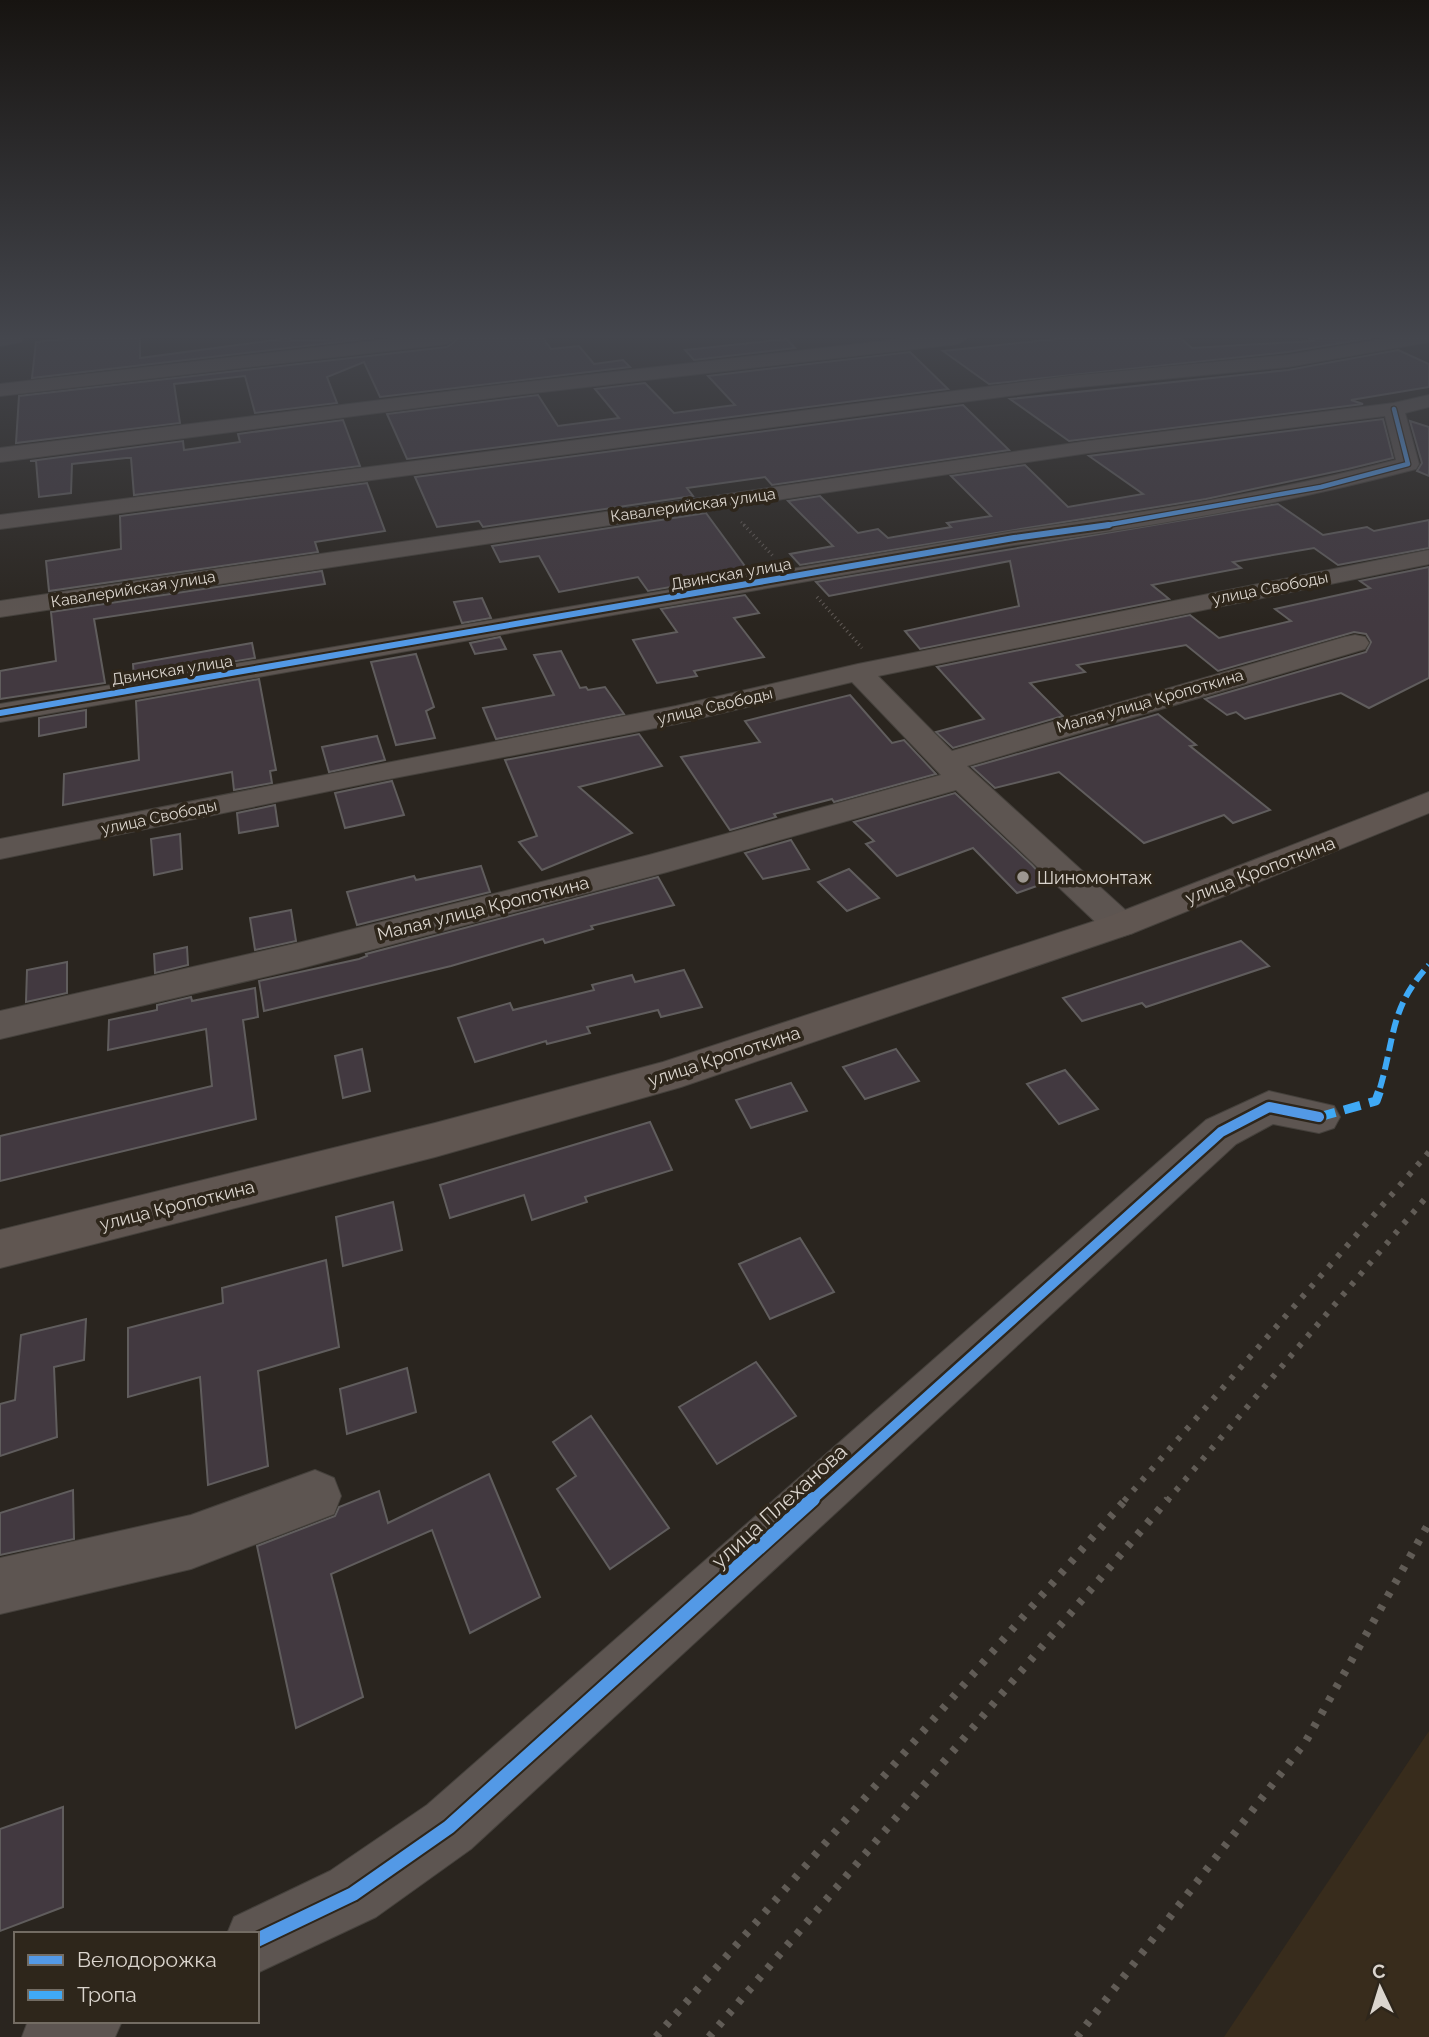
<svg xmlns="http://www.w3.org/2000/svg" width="1429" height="2037" viewBox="0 0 1429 2037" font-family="Raleway,sans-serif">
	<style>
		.built { fill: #382c1c }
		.building { fill: #423940; stroke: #605d5d; stroke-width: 2 }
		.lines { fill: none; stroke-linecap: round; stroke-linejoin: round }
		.minor-casing { stroke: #45413c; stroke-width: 2 }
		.secondary-casing { stroke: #45413c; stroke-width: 2 }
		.path-far1 { stroke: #635c58; stroke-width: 2.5; stroke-dasharray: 1 2.5; stroke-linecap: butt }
		.path { stroke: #635c58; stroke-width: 3.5; stroke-dasharray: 1 3.5; stroke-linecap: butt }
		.minor { fill: #5d5551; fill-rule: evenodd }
		.secondary { fill: #605651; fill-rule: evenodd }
		.rail-far1 { stroke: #615c56; stroke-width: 6; stroke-dasharray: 4.5 9; stroke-linecap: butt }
		.rail { stroke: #615c56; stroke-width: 8; stroke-dasharray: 5 10; stroke-linecap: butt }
		.quiet-far1 { stroke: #3fa9f5; stroke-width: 6; stroke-dasharray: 13 6; stroke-linecap: butt }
		.quiet { stroke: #3fa9f5; stroke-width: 9; stroke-dasharray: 17 9; stroke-linecap: butt }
		.cycleway-far3-casing { stroke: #2e261b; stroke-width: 7 }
		.cycleway-far2-casing { stroke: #2e261b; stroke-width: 10 }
		.cycleway-far1-casing { stroke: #2e261b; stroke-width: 15 }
		.cycleway-casing { stroke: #2e261b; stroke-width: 18 }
		.cycleway-far3 { stroke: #5399e6; stroke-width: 4.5 }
		.cycleway-far2 { stroke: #5399e6; stroke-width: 6 }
		.cycleway-far1 { stroke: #5399e6; stroke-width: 10 }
		.cycleway { stroke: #5399e6; stroke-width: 14 }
		.poi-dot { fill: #9d9791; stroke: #2e261b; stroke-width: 2.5 }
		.labels { text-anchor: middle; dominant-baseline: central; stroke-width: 7; stroke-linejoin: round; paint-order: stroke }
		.far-street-label { font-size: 16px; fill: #dbd5ce; stroke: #2e261b }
		.street-label { font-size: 18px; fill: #dbd5ce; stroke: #2e261b }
		.poi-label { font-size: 18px; fill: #dbd5ce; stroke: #2e261b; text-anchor: start }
		.near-street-label { font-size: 21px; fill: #dbd5ce; stroke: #2e261b }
	</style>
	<rect width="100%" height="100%" fill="#2a251f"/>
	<!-- built -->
	<path class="built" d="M1429,1731v306h-205z"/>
	<!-- building -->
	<g class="building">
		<path d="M75,338h65v20l150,-20 1,3 83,-3 -342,40 4,-36z"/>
		<path d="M459,338h84l8,11 28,-3 15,18 29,-4 7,7 -250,30 -16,-35 -37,15 10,26 -82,10 -10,-37 -71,8 6,39 -164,20 3,-47 428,-49z"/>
		<path d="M1066,338h114l12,10 121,-7 -5,-3h63l-83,14 -299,32 -46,-33z"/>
		<path d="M787,339l8,9 -101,12 -9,-10z"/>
		<path d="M1398,350l31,14v23l-78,13 12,4 -294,37 -59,-42 278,-29z"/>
		<path d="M910,352l38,37 -541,70 -20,-45 151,-19 20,31 61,-8 -24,-29 50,-6 29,30 61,-8 -27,-29z"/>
		<path d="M963,405l46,45 -237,35 -7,-8 -78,11 6,8 -210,31 -4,-6 -42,6 -22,-50z"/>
		<path d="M1383,419l10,39 -45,11 -142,30 -406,66 -10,-11 43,-8 -45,-45 32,-5 38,37 20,-4 10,9 63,-11 -4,-4 44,-7 -40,-40 74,-11 43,42 75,-13 -54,-38z"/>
		<path d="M343,420l17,46 -226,29 -3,-37h-5l-54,6 -1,29 -32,4 -3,-36h-6l153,-20 1,9 56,-8 -2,-8z"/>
		<path d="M1410,421l19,6v49l-12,-5 5,-8z"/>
		<path d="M367,483l18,48 -70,11 3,10 -269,39 -3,-30 75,-12 -1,-33z"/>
		<path d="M1278,504l45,31 44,-8 7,4 55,-11v28l-91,17 -24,-17 -81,14 8,6 -89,17 17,14 -249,50 -15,-18 114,-25 -9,-45 -181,35 -13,-14z"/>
		<path d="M706,513l44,60 -102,18 -10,-14 -79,15 -20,-36 -39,6 -8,-16z"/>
		<path d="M1429,567v111l-60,30 -28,-15 -96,26 -9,-7 -9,3 -22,-16 161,-47 5,-10 -5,-8 -12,-2 -136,39 -32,-26 -109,20 8,7 -55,11 33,33 -110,32 -17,-16 48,-13 -47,-52 253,-52 29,23 72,-17 -16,-12 95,-21 -10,-7z"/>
		<path d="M322,571l3,13 -231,35 11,64 -105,16v-28l56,-10 -5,-49z"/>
		<path d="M745,595l14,18 -25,5 30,39 -70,14 3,5 -40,7 -24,-43 44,-8 -16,-23z"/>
		<path d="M482,598l9,20 -29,5 -8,-21z"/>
		<path d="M500,637l6,12 -31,5 -5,-11z"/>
		<path d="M252,643l3,15 -121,20 -1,-14z"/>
		<path d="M561,651l19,37 6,-1 2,3 17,-3 19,27 -128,25 -13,-31 71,-13 -20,-40z"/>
		<path d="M416,654l18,53 -8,4 9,27 -39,7 -25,-83z"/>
		<path d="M259,679l17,91 -6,1 2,12 -38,7 -2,-18 -169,33 1,-31 75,-14 -3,-59z"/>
		<path d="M850,695l42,48 12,-3 32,34 -102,28 -2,-3 -58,15 2,3 -46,13 -49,-73 79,-15 -15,-21z"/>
		<path d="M86,710v17l-47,9v-18z"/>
		<path d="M1158,714l38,31 -6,1 80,64 -37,13 -9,-8 -80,28 -85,-71 -64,16 -23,-21z"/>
		<path d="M639,734l23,32 -83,21 53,46 -90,37 -23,-28 18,-6 -32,-76z"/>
		<path d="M377,736l8,24 -56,12 -7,-25z"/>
		<path d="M392,781l12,34 -59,13 -10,-35z"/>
		<path d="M955,793l77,72 16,17 -31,11 -44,-45 -76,28 -31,-32 8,-3 -20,-19z"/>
		<path d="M275,805l3,21 -39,7 -2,-20z"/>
		<path d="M180,834l2,35 -28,6 -3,-36z"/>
		<path d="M791,840l18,29 -46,10 -18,-26z"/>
		<path d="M481,866l9,26 -133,33 -10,-33 67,-16 2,4z"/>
		<path d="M849,869l30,29 -32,13 -29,-29z"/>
		<path d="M658,877l16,28 -83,21 2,3 -48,14 -2,-4 -92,27 -187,45 -5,-30 100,-22 8,-3 -1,-2z"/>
		<path d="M291,910l5,31 -41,9 -5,-32z"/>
		<path d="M1241,941l28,25 -123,41 -4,-4 -60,18 -19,-23z"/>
		<path d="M187,947l1,18 -33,8 -1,-19z"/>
		<path d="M67,962v31l-41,9 1,-32z"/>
		<path d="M684,970l18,37 -41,10 -3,-7 -71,17 3,6 -43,11 -1,-3 -71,21 -17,-44 52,-15 3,7 81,-20 -2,-5 40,-10 3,7z"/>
		<path d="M255,988l3,29 -15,3 13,99 -256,62v-45l212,-50 -6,-57 -98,21 1,-30 48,-10v-5l34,-8 1,4z"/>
		<path d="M362,1049l8,42 -27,7 -8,-42z"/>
		<path d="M896,1049l23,32 -54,18 -22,-32z"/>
		<path d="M1065,1070l33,39 -39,15 -32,-40z"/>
		<path d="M791,1083l16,28 -56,17 -15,-28z"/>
		<path d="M650,1122l22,48 -87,27 2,5 -55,18 -8,-25 -74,23 -10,-33z"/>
		<path d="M393,1202l9,48 -59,16 -7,-49z"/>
		<path d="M800,1238l34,54 -64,27 -31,-55z"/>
		<path d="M326,1260l13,87 -81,24 10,95 -60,19 -8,-108 -72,20v-69l95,-25 -1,-15z"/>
		<path d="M86,1319l-2,41 -30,7 3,70 -57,19v-52l15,-4 6,-65z"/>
		<path d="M756,1362l40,54 -79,48 -38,-57z"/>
		<path d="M407,1368l9,44 -69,22 -7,-45z"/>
		<path d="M591,1416l78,112 -59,41 -53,-80 19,-13 -23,-34z"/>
		<path d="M489,1474l51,123 -70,36 -38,-103 -101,44 32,123 -67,31 -39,-182 78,-30 4,-9 40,-16 9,32z"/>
		<path d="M73,1490l1,49 -74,16v-42z"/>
		<path d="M63,1807v100l-63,24v-102z"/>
	</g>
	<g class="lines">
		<defs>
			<g id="minor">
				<path d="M0,338h23l-2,4 -21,4z"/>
				<path d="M398,338h58l-9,6 -447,52v-12z"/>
				<path d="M909,338h58l-9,6 -458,53 -500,65v-14l500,-63z"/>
				<path d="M1389,338h40v4l-141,25 -218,21 -1070,141v-14l1070,-139 218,-21z"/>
				<path d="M1429,395v12l-24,6 14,51 -3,5c-132,35 -266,58 -402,76l-1014,177v-18l1014,-173c129,-18 256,-38 382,-71l-11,-44 -297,37 -1088,164v-16l1088,-160 306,-38z"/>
				<path d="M1429,550v14l-551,112 74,75 393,-114 10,-2 10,2 4,6 -4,6 -398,117 166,151 5,8 -5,8 -13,4 -13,-4 -151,-143 -289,82 -369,97 -298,70v-28l298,-68 351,-88 292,-80 -89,-93 -176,42 -308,59 -368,76v-20l676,-133 182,-42z"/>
				<path d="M1269,1091l65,15 6,11 -6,11 -15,5 -46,-9 -37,20 -765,705 -95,68 -119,56v-39h-30l7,-17 96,-46 97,-66 779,-685z"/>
				<path d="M315,1470l19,8 7,18 -7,18 -143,55 -191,45v-56l191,-43z"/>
				<path d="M28,2021h94l-7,16h-93z"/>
			</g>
			<path id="secondary" d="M1429,792v21l-296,120 -452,154 -246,70 -435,111v-38l435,-107 228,-61 444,-145z"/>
		</defs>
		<!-- minor casing -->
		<use href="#minor" class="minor-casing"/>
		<!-- secondary casing -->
		<use href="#secondary" class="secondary-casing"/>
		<!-- path-far1 -->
		<path class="path-far1" d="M741,522l5,5"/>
		<!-- path -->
		<g class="path">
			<path d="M744,525l29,31"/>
			<path d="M817,597l45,51"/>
		</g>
		<!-- minor -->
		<use href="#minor" class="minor"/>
		<!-- secondary -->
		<use href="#secondary" class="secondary"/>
		<!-- rail-far1 -->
		<g class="rail-far1">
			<path d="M1124,1501l305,-349"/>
			<path d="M1167,1501l262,-307"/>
		</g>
		<!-- rail -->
		<g class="rail">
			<path d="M656,2037l470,-538"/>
			<path d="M709,2037l459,-538"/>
			<path d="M1077,2037l229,-296 123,-218"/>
		</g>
		<!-- quiet-far1 -->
		<path class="quiet-far1" d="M1380,1088c15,-51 10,-81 49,-123"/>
		<!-- quiet -->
		<path class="quiet" d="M1319,1117l57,-16 5,-14"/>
		<defs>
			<path id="cycleway-far3" d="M1096,527l225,-40 87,-23 -14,-55"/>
			<path id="cycleway-far2" d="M0,713l1014,-175 95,-13"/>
			<path id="cycleway-far1" d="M811,1501l410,-369 48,-25 50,10"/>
			<path id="cycleway" d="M257,1940l96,-46 96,-67 364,-328"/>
		</defs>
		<!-- cycleway-far3 casing -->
		<use href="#cycleway-far3" class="cycleway-far3-casing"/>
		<!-- cycleway-far2 casing -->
		<use href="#cycleway-far2" class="cycleway-far2-casing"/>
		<!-- cycleway-far1 casing -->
		<use href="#cycleway-far1" class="cycleway-far1-casing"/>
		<!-- cycleway casing -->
		<use href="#cycleway" class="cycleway-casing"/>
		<!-- cycleway-far3 -->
		<use href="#cycleway-far3" class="cycleway-far3"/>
		<!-- cycleway-far2 -->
		<use href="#cycleway-far2" class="cycleway-far2"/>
		<!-- cycleway-far1 -->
		<use href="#cycleway-far1" class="cycleway-far1"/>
		<!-- cycleway -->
		<use href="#cycleway" class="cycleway"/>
	</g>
	<!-- sky -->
	<linearGradient id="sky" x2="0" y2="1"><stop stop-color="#171411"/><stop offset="0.54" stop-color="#44464d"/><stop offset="1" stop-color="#44464d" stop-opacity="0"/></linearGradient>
	<rect width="1429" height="623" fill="url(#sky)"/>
	<!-- markers -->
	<circle class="poi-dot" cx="1023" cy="877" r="7"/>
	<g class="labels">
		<!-- far-street labels -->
		<g class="far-street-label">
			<text transform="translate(693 505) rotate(-8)">Кавалерийская улица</text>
			<text transform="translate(731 574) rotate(-10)">Двинская улица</text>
			<text transform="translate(1270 588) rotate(-11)">улица Свободы</text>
			<text transform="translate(133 589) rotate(-9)">Кавалерийская улица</text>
			<text transform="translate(172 670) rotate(-9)">Двинская улица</text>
			<text transform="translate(1150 701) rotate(-16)">Малая улица Кропоткина</text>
			<text transform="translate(715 706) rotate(-13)">улица Свободы</text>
			<text transform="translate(159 817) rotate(-12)">улица Свободы</text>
		</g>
		<!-- street labels -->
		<g class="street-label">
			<text transform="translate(1260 870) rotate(-21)">улица Кропоткина</text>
			<text transform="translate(483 908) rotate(-14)">Малая улица Кропоткина</text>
			<text transform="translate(724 1056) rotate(-18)">улица Кропоткина</text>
			<text transform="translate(177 1205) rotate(-14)">улица Кропоткина</text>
		</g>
		<!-- poi labels -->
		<g class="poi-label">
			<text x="1037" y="877">Шиномонтаж</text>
		</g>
		<!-- near-street labels -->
		<g class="near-street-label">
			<text transform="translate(779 1506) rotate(-42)">улица Плеханова</text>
		</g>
	</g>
	<!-- legend -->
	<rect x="14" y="1932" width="245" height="91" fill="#2e261b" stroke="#736c63" stroke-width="2"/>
	<rect x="28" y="1955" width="35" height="10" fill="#5399e6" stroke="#736c63" stroke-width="2"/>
	<text x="77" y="1967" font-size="21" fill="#dbd5ce">Велодорожка</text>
	<rect x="28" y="1990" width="35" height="10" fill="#3fa9f5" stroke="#736c63" stroke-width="2"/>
	<text x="77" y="2002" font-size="21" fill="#dbd5ce">Тропа</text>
	<!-- north arrow -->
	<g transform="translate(1380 1988) rotate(356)" stroke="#2e261b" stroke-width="5" paint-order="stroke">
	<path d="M0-5L12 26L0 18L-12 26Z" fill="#dbd5ce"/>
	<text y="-10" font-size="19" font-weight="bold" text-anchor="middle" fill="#dbd5ce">С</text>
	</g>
</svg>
